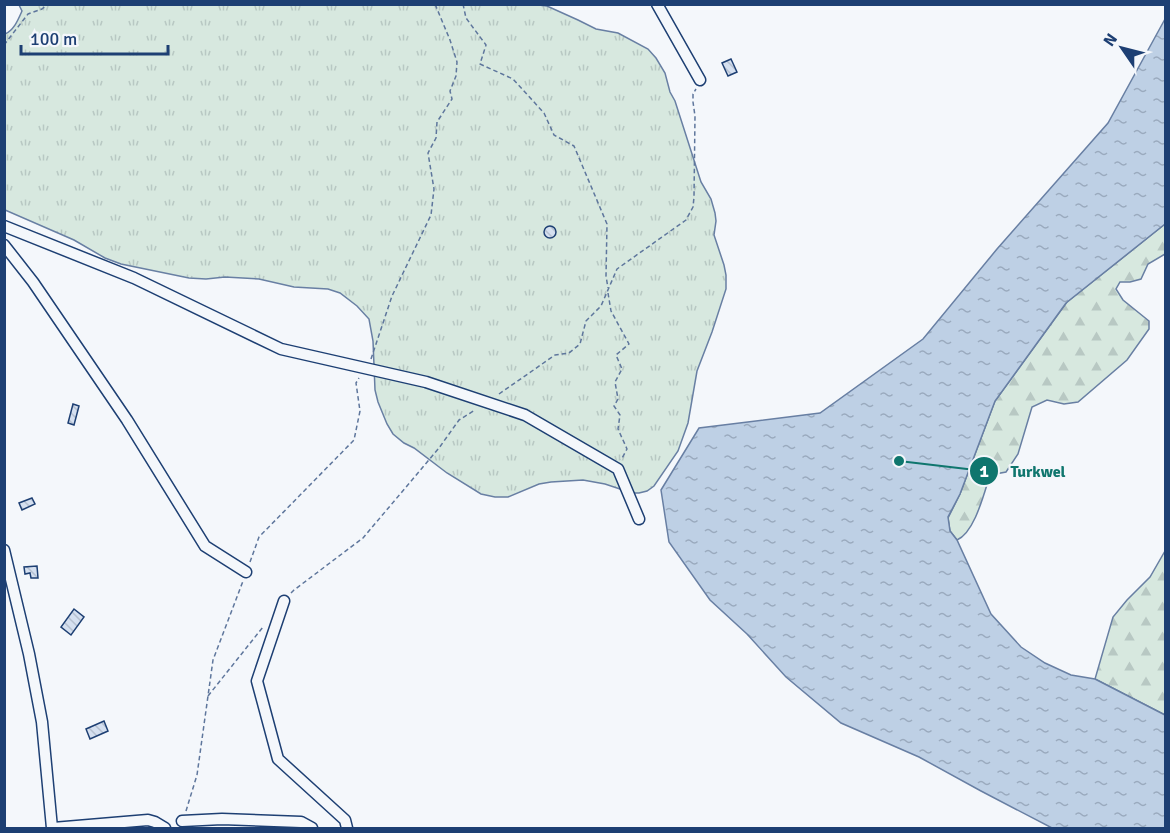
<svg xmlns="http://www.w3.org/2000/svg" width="1170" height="833" viewBox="0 0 1170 833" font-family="Signika,sans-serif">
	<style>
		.grass { fill: url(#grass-tufts); stroke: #687fa3; stroke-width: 1.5 }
		.forest { fill: url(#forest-firs); stroke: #687fa3; stroke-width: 1.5 }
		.water { fill: url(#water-ripples); stroke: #687fa3; stroke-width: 1.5 }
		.building { fill: url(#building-back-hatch); stroke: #1d3f73; stroke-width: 1.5 }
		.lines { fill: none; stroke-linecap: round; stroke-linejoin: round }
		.minor-casing { stroke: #1d3f73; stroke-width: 13 }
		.path { stroke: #5e769c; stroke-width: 1.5; stroke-dasharray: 4.5 3; stroke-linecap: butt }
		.minor { stroke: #f4f7fb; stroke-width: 10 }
		.leader { fill: none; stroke: #0f766e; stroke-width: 2 }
		.callout-dot { fill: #0f766e; stroke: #f4f7fb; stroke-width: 2 }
		.mark-label { font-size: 18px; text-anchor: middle; font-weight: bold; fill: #fff }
		.callout-label { font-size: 16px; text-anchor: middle; font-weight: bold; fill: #0f766e; stroke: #f4f7fb; stroke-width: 4.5; stroke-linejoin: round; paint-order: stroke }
	</style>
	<defs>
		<pattern id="grass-tufts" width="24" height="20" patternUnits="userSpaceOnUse" patternTransform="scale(1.5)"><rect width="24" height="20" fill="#d7e8df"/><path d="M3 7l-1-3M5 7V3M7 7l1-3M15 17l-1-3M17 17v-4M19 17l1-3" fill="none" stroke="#b8c8c3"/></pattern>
		<pattern id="forest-firs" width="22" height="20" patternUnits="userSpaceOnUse" patternTransform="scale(1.5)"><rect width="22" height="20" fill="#d7e8df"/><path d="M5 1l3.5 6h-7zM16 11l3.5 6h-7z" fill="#b8c8c3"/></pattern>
		<pattern id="water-ripples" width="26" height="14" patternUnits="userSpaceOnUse" patternTransform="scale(1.5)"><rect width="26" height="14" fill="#bed0e5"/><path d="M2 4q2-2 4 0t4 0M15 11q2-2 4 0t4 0" fill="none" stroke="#9aaabe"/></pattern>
		<pattern id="building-back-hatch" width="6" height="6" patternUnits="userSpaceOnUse" patternTransform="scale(1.5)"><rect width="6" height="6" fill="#d5e0f0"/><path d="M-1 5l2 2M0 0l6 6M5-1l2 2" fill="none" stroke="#b6c1d1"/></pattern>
	</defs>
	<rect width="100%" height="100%" fill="#f4f7fb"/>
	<!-- grass -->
	<path class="grass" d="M19,5h519l9,1 31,14 18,9 22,4 30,16 8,9 9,15 5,19 5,9 26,81 10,17 4,14 1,8 -2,14 10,30 2,10v14l-14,43 -15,39 -9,52 -10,28 -24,35 -7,5 -8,2h-7l-27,-9 -22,-4 -32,2 -12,2 -31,13h-13l-14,-3 -34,-21 -33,-25 -10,-5 -11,-9 -6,-10 -9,-22 -3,-12 -2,-49 -4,-22 -12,-13 -17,-13 -12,-4 -34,-2 -35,-8 -34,-2 -19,2 -17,-1 -68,-14 -16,-6 -31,-18 -69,-30v-176c9,-4 13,-14 17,-23z"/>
	<!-- forest -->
	<g class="forest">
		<path d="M1165,224v30l-17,10 -7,15 -11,3h-10l-4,7 7,11 26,21v8l-22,31 -49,42 -14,2 -17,-4 -15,7 -14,47 -12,18 -16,3c-6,18 -15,57 -33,65l-7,-9 -2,-13 12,-24 35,-93 72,-99z"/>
		<path d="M1165,551v164l-70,-36 18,-62 14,-17 23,-23z"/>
	</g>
	<!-- water -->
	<path class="water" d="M1165,19v205l-99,79 -71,98 -35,93 -12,23 2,14 7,9 34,74 30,33 24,16 26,12 24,4 70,36v113h-113l-71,-37 -62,-34 -78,-34 -55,-46 -39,-43 -37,-34 -41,-58 -8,-52 38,-62 121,-15 103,-74 74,-90 111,-126z"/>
	<!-- building -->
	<g class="building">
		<path d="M731,59l6,13 -9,4 -6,-13z"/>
		<circle cx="550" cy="232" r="6"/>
		<path d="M73,404l6,2 -5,19 -6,-2z"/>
		<path d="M32,498l3,6 -13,6 -3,-7z"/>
		<path d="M37,566l1,12h-7l-1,-5 -5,1 -1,-7z"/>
		<path d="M74,609l10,8 -13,18 -10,-8z"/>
		<path d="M104,721l4,10 -18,8 -4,-10z"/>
	</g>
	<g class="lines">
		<defs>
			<g id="minor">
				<path d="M657,4l43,76"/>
				<path d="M4,226l130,52 147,71 145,33 99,33 93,54 21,50"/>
				<path d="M4,245l29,37 94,138 78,126 41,26"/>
				<path d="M4,550l25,104 13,68 10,106"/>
				<path d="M284,601l-27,80 21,78 67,61 2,8"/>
				<path d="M182,821l40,-2 79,3 11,6"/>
				<path d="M53,828l95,-8 7,2 10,6"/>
			</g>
		</defs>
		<!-- minor casing -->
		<use href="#minor" class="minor-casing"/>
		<!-- path -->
		<g class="path">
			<path d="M463,4l3,14 20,27 -6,19 33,15 31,34 10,22 20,11 33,78 -1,52 2,12"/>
			<path d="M4,45l24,-31 14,-5 6,-5"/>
			<path d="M608,293l3,18 18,33 -13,11 6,14 -7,13 3,17 -4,7 6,9 -2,14 9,20 -6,11"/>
			<path d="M371,359l21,-63 39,-81 3,-26 -6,-36 8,-15 1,-16 15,-23 -2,-8 6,-15 1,-14 -7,-22 -15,-36"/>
			<path d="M499,394l56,-39 14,-2 11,-9 6,-23 15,-15 16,-37 69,-49 7,-13 1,-10 1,-81 -2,-14v-8l3,-5"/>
			<path d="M250,562l9,-25 95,-97 6,-29 -4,-28 3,-5"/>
			<path d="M291,593l3,-3 69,-52 76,-90 20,-28 16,-10"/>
			<path d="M208,696l55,-69"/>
			<path d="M186,811l11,-36 16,-115 30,-79"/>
		</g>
		<!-- minor -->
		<use href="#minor" class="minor"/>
	</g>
	<!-- callouts -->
	<path class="leader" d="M899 461L984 471"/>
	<g class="callout-dot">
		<circle cx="899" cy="461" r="6"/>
		<circle cx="984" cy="471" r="15"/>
	</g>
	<g class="mark-label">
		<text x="984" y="477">1</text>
	</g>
	<g class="callout-label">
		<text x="1038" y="477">Turkwel</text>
	</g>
	<!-- border -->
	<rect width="1170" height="833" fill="none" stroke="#1d3f73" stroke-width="12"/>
	<!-- north arrow -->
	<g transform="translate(1122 48) rotate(305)" stroke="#f4f7fb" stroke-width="4.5" paint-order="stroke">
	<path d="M0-4.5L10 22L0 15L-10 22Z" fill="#1d3f73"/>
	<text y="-9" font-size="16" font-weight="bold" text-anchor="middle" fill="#1d3f73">N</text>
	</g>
	<!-- scale -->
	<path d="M21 45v9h147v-9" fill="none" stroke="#1d3f73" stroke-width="3"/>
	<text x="30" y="45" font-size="18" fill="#1d3f73" stroke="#f4f7fb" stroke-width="4.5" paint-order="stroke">100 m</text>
</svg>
